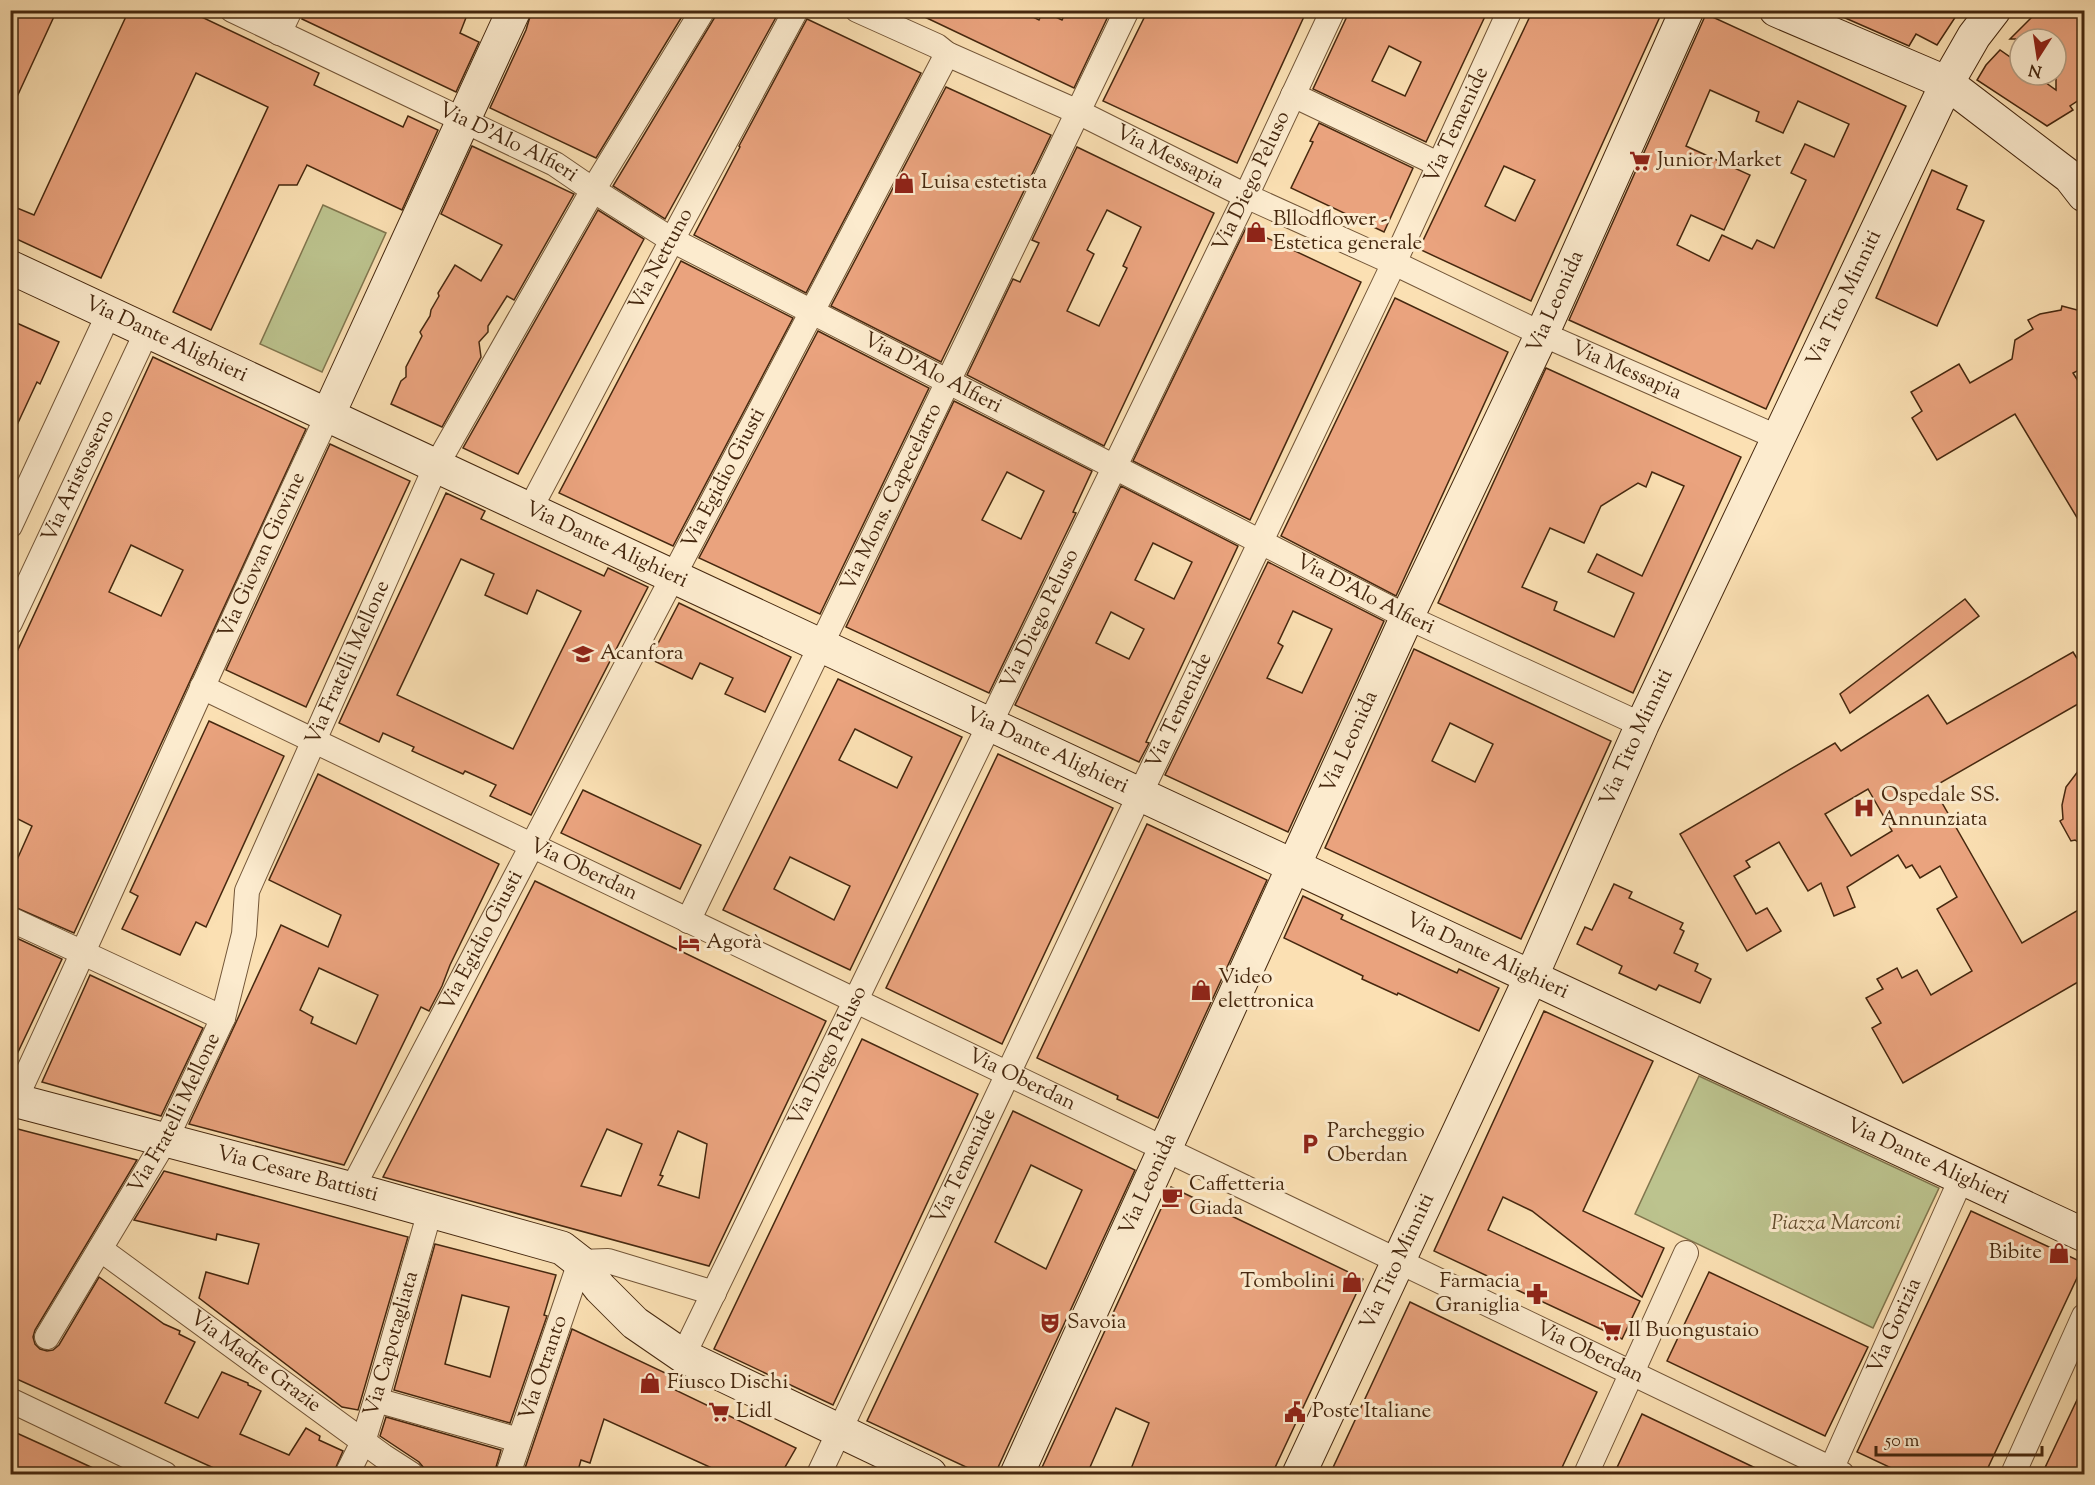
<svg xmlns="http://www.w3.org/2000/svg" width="2095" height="1485" viewBox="0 0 2095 1485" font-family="'Sorts Mill Goudy',serif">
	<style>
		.green { fill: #bcc38e; stroke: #81764e; stroke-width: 1.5 }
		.building { fill: #eaa37e; stroke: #46280f; stroke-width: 1.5; fill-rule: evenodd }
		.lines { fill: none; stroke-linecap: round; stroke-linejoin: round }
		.street-casing { stroke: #735638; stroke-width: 26 }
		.secondary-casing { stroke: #46280f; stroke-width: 35 }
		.street { stroke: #fcebce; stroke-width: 24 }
		.secondary { stroke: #fcebce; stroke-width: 33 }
		.labels { text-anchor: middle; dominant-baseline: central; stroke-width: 6; stroke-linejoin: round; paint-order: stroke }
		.street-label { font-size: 21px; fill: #46280f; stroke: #fcebce }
		.poi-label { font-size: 21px; fill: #46280f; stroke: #fcebce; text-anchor: start }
		.park-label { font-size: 21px; font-style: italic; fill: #644f2f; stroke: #fcebce }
	</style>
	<rect width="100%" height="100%" fill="#fbe0b3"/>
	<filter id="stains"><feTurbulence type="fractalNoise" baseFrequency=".00333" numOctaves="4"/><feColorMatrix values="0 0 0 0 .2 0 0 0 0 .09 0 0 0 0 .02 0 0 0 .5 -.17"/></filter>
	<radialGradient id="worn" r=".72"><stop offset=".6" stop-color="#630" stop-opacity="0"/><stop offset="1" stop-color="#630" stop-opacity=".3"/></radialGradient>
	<!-- green -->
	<g class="green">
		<path d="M323,205l63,28 -64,139 -62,-28z"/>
		<path d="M1699,1076l240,112 -66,140 -238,-114z"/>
	</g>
	<!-- building -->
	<g class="building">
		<path d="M10,10h47l-47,102z"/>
		<path d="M129,10h58l132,63 -5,12 89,42 5,-11 30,14 -36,80 -95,-45 -10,20h-18l-68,145 -38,-18 95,-205 -72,-34 -95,205 -91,-42v-31l24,10z"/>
		<path d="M304,10h165l-9,23 19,9 -23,50 -154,-73z"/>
		<path d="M532,10h154l-90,148 -106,-50 36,-78z"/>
		<path d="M717,10h63l-115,209 -52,-33 102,-169z"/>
		<path d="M910,10h109l20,10 4,-9 19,9 5,-10h44l-37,78z"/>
		<path d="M1148,10h159l-70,153 -134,-62z"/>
		<path d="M1350,10h138l-62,132 -113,-53zM1389,46l32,16 -16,34 -33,-15z"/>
		<path d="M1533,10h130l-132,291 -112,-52zM1504,166l31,14 -20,41 -30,-15z"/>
		<path d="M1827,10h133l-23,35 -21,-11 -7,12z"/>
		<path d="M2039,10h46v86l-15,10 3,4 -26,16 -70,-46 9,-15 14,-15 20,14v11h15l21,15v-51h-46z"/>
		<path d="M1706,14l200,92 -140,303 -197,-89zM1710,90l49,22 -3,9 27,12 15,-32 51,23 -15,33 -29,-13 -14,29 15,7 -32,68 -17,-8 -5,9 -30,-14 -13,26 -32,-16 14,-30 33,15 26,-55 -64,-29z"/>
		<path d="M807,19l114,54 -115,220 -112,-58 46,-88 -1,-1z"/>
		<path d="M946,87l105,48 -110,227 -110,-56z"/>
		<path d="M1319,123l94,45 -29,64 -93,-44 22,-46 -3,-1z"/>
		<path d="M472,146l102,48 -60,106 -7,-4 -19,30v6l-9,10 2,15 -39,70 -51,-23 10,-23 5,-4v-10l16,-31 -2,-4 10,-16 1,-6 8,-14 -1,-3 17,-28 26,16 21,-36 -61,-31z"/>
		<path d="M1077,147l137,66 -110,233 -137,-71 46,-96 7,3 19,-39 -7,-3zM1107,210l34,17 -18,39 4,2 -28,58 -32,-15 27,-57 -7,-4z"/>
		<path d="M1932,170l35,16 -10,23 27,12 -47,105 -61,-28z"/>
		<path d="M598,210l46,29 -126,235 -55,-26z"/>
		<path d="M1246,228l115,54 -111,238 -117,-59z"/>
		<path d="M681,261l112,57 -120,228 -114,-53z"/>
		<path d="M1395,298l113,54 -112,244 -115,-60z"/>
		<path d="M2062,306l19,5 -2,6 6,4v46l-12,6 12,19v139l-70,-117 -78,46 -25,-42 10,-7 -11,-19 48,-28 11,19 42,-24 3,-19 18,-11 -5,-9 12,-6 21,-4z"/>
		<path d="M10,320l49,22 -19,42 -3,-2 -27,58z"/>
		<path d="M818,331l111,57 -109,226 -121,-56z"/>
		<path d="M153,357l153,72 -232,504 -64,-28v-46l6,3 16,-36 -22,-11v-148zM131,545l52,25 -22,46 -52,-24z"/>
		<path d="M1546,368l195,89 -108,236 -195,-90zM1652,472l32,14 -42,90 -45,-22 -9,18 46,21 -20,44 -60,-27 3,-8 -35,-15 28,-59 34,15 17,-37 37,-23 8,4z"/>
		<path d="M954,401l138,70 -19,41 3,1 -87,180 -143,-66zM1007,472l37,19 -23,48 -39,-19z"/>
		<path d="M330,444l80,37 -104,226 -80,-37z"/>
		<path d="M1121,486l117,60 -92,196 3,1 -10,19 -124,-57zM1153,543l39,19 -18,37 -39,-19zM1111,612l33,17 -15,30 -33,-16z"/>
		<path d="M446,493l39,18 -4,8 123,57 4,-8 40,19 -117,228 -41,-19 6,-11 -31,-14 -2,3 -51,-23 2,-4 -31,-14 -4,9 -40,-19zM461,559l33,15 -9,21 42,19 10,-24 44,21 -68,138 -116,-54z"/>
		<path d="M1268,562l116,59 -96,211 -123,-57zM1293,611l39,18 -30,64 -35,-15 16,-32 -5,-3z"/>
		<path d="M1965,599l14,17 -129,97 -10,-19z"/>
		<path d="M679,603l112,54 -26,55 -40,-18 8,-16 -33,-15 -8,16 -42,-20z"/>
		<path d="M1414,649l197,92 -90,198 -196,-91zM1450,723l43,21 -18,38 -43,-21z"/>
		<path d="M2073,652l12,19v29l-152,87 89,156 63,-37v72l-182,105 -31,-55 9,-5 -15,-25 17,-9 -6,-10 20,-11 5,10 15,-8 14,25 41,-24 -35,-62 20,-12 -17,-31 -20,12 -8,-13 -6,3 -8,-13 -51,32 8,20 -21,9 -13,-33 -13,8 -29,-49 -33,19 4,6 -16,9 22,38 11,-6 14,23 -34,20 -67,-117 155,-91 6,8 87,-56 19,29zM1868,789l24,42 -41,25 -26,-42z"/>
		<path d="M838,679l124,58 -112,233 -127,-60zM855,729l57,28 -15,31 -58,-28zM790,857l60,29 -16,34 -60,-31z"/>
		<path d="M209,721l75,35 -78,171 -10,-5 -16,33 -58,-26 16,-33 -8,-4z"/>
		<path d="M998,754l115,54 -111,236 -116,-56z"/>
		<path d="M2085,762v85l-10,-7 -4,1 -11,-20 3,-2 -1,-14 4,-18z"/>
		<path d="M318,774l181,90 -49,101 -8,21 -13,25 -8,-4 -77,158 -155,-41 92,-199 47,22 13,-32 -72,-35zM319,968l59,27 -22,49 -45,-21 2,-6 -13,-7z"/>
		<path d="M583,790l118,55 -21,44 -119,-56z"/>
		<path d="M1147,824l120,56 -109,238 -41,-19 1,-3 -81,-38z"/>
		<path d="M535,881l291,140 -117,245 -326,-89zM607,1129l35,15 -21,52 -40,-10zM678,1131l29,13 -8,54 -41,-13 5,-9 -3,-1z"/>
		<path d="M1614,884l18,8 -3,6 54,25 -3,6 4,2 -10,22 24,11 -3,7 16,8 -11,24 -41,-18 -3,5 -37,-17 3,-7 -45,-22 8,-17 7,3z"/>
		<path d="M1303,896l40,19 -2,4 116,54 2,-4 40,19 -20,43 -81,-38 -1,2 -35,-16 1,-3 -79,-38z"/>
		<path d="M10,935l52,24 -52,110z"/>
		<path d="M90,975l113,53 -42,88 -119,-34z"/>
		<path d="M1544,1011l109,50 -70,150 81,37 -22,49 -110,-86 -29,-14 -15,33 152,71 -18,38 -188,-88z"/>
		<path d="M862,1039l116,55 -145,311 -119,-56z"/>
		<path d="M1013,1111l122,59 -140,304h-14l-114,-53zM1031,1165l51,25 -36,79 -51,-27z"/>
		<path d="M10,1127l127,33 -102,170 -2,7 2,7 5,5 7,2 6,-1 6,-5 40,-68 65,47 16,7 -1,3 16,8 -30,61 33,15 24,-46 26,11v2l13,6 -21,43 49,21 17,-27 14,8 -1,4 24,11 -10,23h-106l-217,-98z"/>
		<path d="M164,1171l244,66 -50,173 -16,-3 -143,-109 7,-26 42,12 11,-40 -42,-10 -1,6 -82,-20z"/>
		<path d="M1171,1187l192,92 -91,195h-143l20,-51 -33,-15 -29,66h-48z"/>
		<path d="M1971,1211l113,52 -99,211h-81l-47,-22z"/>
		<path d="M435,1244l121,31 -12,40 3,1 -37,107 -116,-33zM462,1295l47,12 -19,70 -45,-13z"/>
		<path d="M1709,1272l159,75 -43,89 -158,-75z"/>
		<path d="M1410,1302l187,90 -38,82h-229z"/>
		<path d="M572,1329l104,49 -5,10 125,60 -15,26h-56l-121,-55 -14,44 -9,-3 -4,14h-54z"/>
		<path d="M2085,1383v91h-43z"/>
		<path d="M1642,1414l126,60h-154z"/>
		<path d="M386,1417l115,33 -7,24h-69l-1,-6 -5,-6 -39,-26z"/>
		<path d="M10,1430l44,20 52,24h-96z"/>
	</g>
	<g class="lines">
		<defs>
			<g id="street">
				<path id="s1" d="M232,10l323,154 38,26 79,50 735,377 235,108"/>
				<path id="s2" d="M857,10l80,36 10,8 131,58 168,84 148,67 148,71 237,104"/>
				<path d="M279,33l11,-23"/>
				<path d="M1293,95l145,69"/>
				<path id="s3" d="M530,509l142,-269 124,-230"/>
				<path d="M10,526l99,-213"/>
				<path id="s4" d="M10,623l137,-292"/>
				<path id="s5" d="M202,687l1640,787"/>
				<path d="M10,919l213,99"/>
				<path id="s6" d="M688,921l439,-911"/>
				<path id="s7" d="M15,1100c106,-227 205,-458 313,-685"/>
				<path id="s8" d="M352,1189l595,-1135"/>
				<path id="s9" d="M100,1249l283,207 28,18"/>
				<path id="s10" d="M47,1337l119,-198 57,-121 21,-84 3,-43 189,-425 157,-276 110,-180"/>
				<path id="s11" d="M683,1356l563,-1160 87,-186"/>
				<path d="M10,1400l155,74"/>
				<path d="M376,1400l143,40"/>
				<path id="s12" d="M347,1474l16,-32 13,-42 54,-189"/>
				<path id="s13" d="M508,1474l72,-212 28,-1 106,32"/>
				<path id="s14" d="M819,1474l321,-680 254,-531 116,-253"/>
				<path d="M1586,1474l100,-221"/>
				<path id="s15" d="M1829,1474l133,-297"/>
				<path d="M2013,1474l71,-158"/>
			</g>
			<g id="secondary">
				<path d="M1776,10l171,73 123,94 14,18"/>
				<path id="s16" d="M10,267l2074,968"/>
				<path d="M328,415l186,-405"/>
				<path id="s17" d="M10,1099l342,90 210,59 18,14 20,26 35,35 48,33 247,118"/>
				<path id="s18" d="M1017,1474l390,-857 135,-283 145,-324"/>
				<path id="s19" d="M1299,1474l233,-499 110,-250 305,-642 27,-47 20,-26"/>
			</g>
		</defs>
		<!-- street casing -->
		<use href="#street" class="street-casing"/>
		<!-- secondary casing -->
		<use href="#secondary" class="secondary-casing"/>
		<!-- street -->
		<use href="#street" class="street"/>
		<!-- secondary -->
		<use href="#secondary" class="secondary"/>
	</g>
	<!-- icons -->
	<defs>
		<symbol id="supermarket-bare" viewBox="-9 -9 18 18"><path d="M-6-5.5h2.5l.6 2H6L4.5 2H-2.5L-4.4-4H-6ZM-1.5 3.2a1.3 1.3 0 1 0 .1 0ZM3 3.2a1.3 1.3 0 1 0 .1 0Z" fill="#8f2418" stroke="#fcebce" stroke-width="2.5" paint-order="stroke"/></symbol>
		<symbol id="shop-bare" viewBox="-9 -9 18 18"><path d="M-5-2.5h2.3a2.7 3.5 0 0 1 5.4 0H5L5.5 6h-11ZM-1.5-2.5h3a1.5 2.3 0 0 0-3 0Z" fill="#8f2418" stroke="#fcebce" stroke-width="2.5" paint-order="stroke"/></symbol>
		<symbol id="school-bare" viewBox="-9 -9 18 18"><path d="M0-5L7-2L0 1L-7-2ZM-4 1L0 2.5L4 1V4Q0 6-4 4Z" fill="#8f2418" stroke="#fcebce" stroke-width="2.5" paint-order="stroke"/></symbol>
		<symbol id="hospital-bare" viewBox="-9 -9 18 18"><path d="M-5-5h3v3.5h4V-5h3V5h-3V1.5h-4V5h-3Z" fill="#8f2418" stroke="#fcebce" stroke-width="2.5" paint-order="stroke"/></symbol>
		<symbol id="hotel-bare" viewBox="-9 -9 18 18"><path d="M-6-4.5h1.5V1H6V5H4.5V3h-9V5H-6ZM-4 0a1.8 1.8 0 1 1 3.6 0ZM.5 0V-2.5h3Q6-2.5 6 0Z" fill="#8f2418" stroke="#fcebce" stroke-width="2.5" paint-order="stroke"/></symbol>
		<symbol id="parking-bare" viewBox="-9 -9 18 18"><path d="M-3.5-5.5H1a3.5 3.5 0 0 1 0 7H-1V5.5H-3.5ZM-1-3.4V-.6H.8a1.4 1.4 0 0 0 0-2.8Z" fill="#8f2418" stroke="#fcebce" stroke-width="2.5" paint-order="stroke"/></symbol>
		<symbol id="cafe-bare" viewBox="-9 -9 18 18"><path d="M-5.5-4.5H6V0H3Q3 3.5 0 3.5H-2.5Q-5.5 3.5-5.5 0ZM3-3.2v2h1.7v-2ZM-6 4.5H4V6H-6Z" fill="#8f2418" stroke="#fcebce" stroke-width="2.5" paint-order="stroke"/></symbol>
		<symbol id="pharmacy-bare" viewBox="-9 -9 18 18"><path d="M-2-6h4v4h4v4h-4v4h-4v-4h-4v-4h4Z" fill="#8f2418" stroke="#fcebce" stroke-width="2.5" paint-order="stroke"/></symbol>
		<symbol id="theatre-bare" viewBox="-9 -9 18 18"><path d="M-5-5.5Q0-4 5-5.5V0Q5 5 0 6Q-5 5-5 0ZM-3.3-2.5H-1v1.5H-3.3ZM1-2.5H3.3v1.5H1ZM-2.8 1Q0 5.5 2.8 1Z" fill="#8f2418" stroke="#fcebce" stroke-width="2.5" paint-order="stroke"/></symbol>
		<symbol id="civic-bare" viewBox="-9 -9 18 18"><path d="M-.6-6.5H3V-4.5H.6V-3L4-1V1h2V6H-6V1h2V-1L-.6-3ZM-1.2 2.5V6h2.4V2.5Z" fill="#8f2418" stroke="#fcebce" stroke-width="2.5" paint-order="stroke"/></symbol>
	</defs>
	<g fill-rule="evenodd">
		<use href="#supermarket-bare" x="1625" y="146" width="30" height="30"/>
		<use href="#shop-bare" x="889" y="168" width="30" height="30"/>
		<use href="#shop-bare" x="1241" y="217" width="30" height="30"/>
		<use href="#school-bare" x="568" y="639" width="30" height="30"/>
		<use href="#hospital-bare" x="1849" y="793" width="30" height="30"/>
		<use href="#hotel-bare" x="674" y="928" width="30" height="30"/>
		<use href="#shop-bare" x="1186" y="975" width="30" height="30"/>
		<use href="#parking-bare" x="1295" y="1129" width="30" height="30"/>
		<use href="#cafe-bare" x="1157" y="1182" width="30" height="30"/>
		<use href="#shop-bare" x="2044" y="1238" width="30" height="30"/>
		<use href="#shop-bare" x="1337" y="1267" width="30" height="30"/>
		<use href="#pharmacy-bare" x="1522" y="1279" width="30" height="30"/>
		<use href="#theatre-bare" x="1035" y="1308" width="30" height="30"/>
		<use href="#supermarket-bare" x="1596" y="1316" width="30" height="30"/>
		<use href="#shop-bare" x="635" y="1368" width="30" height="30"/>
		<use href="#supermarket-bare" x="704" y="1397" width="30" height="30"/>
		<use href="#civic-bare" x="1280" y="1397" width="30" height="30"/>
	</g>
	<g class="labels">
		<!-- street labels -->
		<g class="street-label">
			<text stroke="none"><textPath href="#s14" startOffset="1492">Via Temenide</textPath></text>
			<text stroke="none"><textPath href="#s1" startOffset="306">Via D'Alo Alfieri</textPath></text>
			<text stroke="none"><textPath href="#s2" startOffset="346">Via Messapia</textPath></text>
			<text stroke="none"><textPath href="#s11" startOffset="1305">Via Diego Peluso</textPath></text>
			<text stroke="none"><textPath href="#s3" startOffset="282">Via Nettuno</textPath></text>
			<text stroke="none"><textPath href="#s19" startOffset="1296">Via Tito Minniti</textPath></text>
			<text stroke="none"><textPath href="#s18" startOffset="1290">Via Leonida</textPath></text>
			<text stroke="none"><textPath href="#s16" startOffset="172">Via Dante Alighieri</textPath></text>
			<text stroke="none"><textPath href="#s2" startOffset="850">Via Messapia</textPath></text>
			<text stroke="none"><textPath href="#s1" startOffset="790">Via D'Alo Alfieri</textPath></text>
			<text stroke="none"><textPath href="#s4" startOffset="162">Via Aristosseno</textPath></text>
			<text stroke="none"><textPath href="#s8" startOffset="802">Via Egidio Giusti</textPath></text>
			<text stroke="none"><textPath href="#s6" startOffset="470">Via Mons. Capecelatro</textPath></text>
			<text stroke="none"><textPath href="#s16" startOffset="658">Via Dante Alighieri</textPath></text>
			<text stroke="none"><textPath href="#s7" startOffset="598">Via Giovan Giovine</textPath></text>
			<text stroke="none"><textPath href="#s1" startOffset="1276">Via D'Alo Alfieri</textPath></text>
			<text stroke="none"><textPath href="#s11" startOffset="819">Via Diego Peluso</textPath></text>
			<text stroke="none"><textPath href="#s10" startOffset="744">Via Fratelli Mellone</textPath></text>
			<text stroke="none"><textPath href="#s14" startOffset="844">Via Temenide</textPath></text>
			<text stroke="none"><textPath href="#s19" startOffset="810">Via Tito Minniti</textPath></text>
			<text stroke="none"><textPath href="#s18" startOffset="804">Via Leonida</textPath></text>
			<text stroke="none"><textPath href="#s16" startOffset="1144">Via Dante Alighieri</textPath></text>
			<text stroke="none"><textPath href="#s5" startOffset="423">Via Oberdan</textPath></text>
			<text stroke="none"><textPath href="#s8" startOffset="280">Via Egidio Giusti</textPath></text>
			<text stroke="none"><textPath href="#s16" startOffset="1630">Via Dante Alighieri</textPath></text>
			<text stroke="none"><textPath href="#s11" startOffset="333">Via Diego Peluso</textPath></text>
			<text stroke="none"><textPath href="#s5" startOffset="909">Via Oberdan</textPath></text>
			<text stroke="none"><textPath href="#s10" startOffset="258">Via Fratelli Mellone</textPath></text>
			<text stroke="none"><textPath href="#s16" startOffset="2116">Via Dante Alighieri</textPath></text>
			<text stroke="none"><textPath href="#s14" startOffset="340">Via Temenide</textPath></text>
			<text stroke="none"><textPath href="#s17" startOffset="297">Via Cesare Battisti</textPath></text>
			<text stroke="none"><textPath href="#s18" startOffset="318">Via Leonida</textPath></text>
			<text stroke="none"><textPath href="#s19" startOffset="234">Via Tito Minniti</textPath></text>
			<text stroke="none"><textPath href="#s15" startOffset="162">Via Gorizia</textPath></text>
			<text stroke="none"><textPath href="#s12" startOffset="138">Via Capotagliata</textPath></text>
			<text stroke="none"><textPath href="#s5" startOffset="1539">Via Oberdan</textPath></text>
			<text stroke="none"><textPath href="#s9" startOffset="192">Via Madre Grazie</textPath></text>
			<text stroke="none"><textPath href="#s13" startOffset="112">Via Otranto</textPath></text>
		</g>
		<!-- poi labels -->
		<g class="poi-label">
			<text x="1657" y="161">Junior Market</text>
			<text x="921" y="183">Luisa estetista</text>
			<text x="1273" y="220">Bllodflower -<tspan x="1273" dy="24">Estetica generale</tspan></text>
			<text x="600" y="654">Acanfora</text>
			<text x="1881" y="796">Ospedale SS.<tspan x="1881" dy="24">Annunziata</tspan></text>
			<text x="706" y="943">Agorà</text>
			<text x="1218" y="978">Video<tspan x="1218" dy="24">elettronica</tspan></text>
			<text x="1327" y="1132">Parcheggio<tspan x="1327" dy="24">Oberdan</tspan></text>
			<text x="1189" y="1185">Caffetteria<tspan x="1189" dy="24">Giada</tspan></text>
			<text x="2042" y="1253" text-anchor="end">Bibite</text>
			<text x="1335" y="1282" text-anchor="end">Tombolini</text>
			<text x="1520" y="1282" text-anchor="end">Farmacia<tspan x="1520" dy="24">Graniglia</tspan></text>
			<text x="1067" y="1323">Savoia</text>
			<text x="1628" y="1331">Il Buongustaio</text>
			<text x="667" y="1383">Fiusco Dischi</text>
			<text x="736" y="1412">Lidl</text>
			<text x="1312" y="1412">Poste Italiane</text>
		</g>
		<!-- park labels -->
		<g class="park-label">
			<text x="1836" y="1224">Piazza Marconi</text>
		</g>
	</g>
	<!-- margin -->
	<rect width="2095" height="1485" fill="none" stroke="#fbe0b3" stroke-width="36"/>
	<rect x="12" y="12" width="2071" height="1461" fill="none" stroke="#46280f" stroke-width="3"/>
	<rect x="18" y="18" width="2059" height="1449" fill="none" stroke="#46280f" stroke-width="1.5"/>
	<!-- north arrow -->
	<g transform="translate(2038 57) rotate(192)"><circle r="28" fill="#fcebce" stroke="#b39d82" stroke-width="1.5"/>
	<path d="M0-4.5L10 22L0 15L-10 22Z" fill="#8f2418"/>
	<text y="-9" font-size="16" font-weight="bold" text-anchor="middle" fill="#46280f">N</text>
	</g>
	<!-- scale -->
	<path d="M1876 1446v9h166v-9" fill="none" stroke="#46280f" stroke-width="3"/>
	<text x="1885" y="1446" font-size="18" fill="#46280f" stroke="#fcebce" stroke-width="4.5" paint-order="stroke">50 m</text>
	<rect width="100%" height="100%" filter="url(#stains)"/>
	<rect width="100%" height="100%" fill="url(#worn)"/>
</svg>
